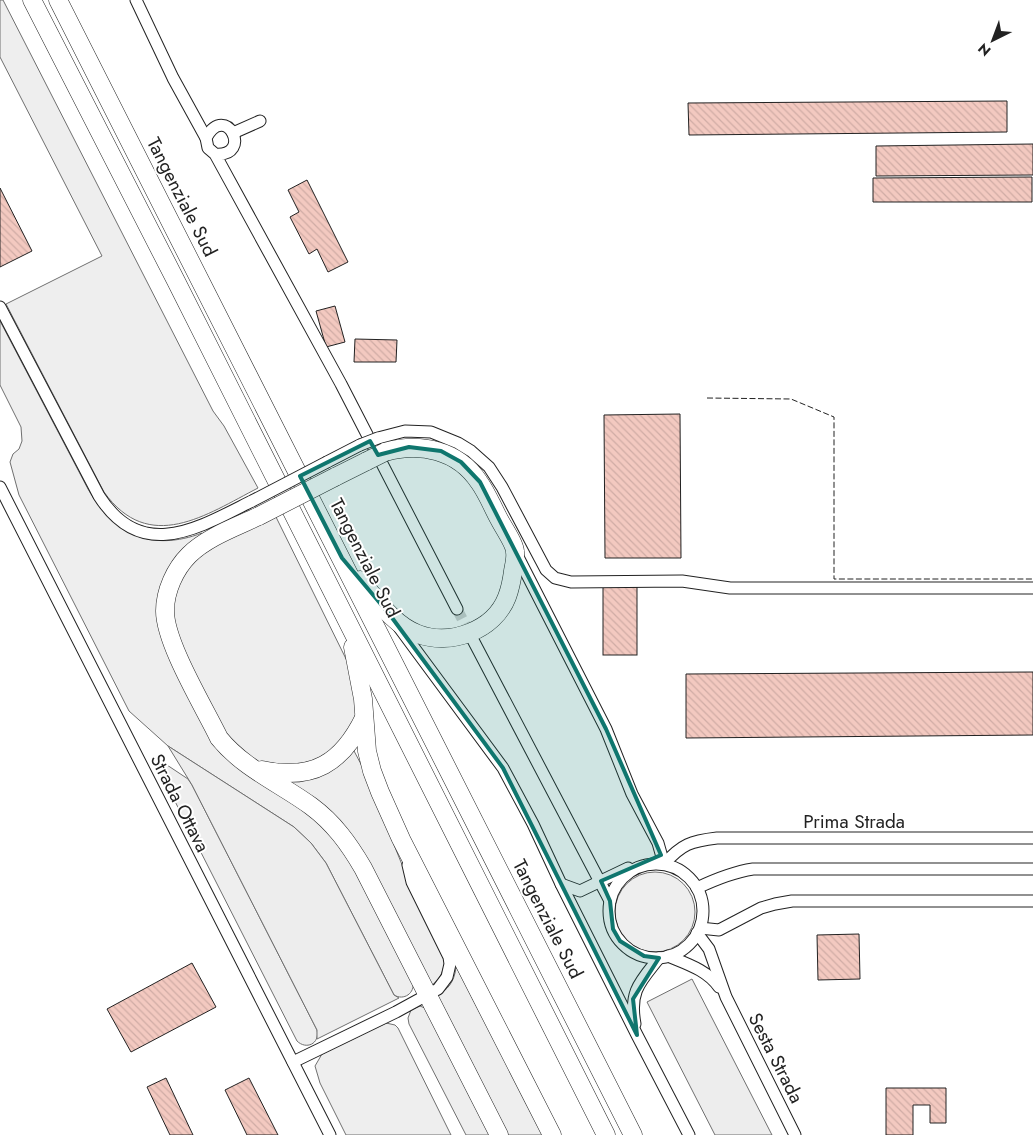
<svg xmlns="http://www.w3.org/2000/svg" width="1033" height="1135" viewBox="0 0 1033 1135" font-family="Jost,sans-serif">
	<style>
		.green { fill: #eee; stroke: #6f6f6f }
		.parking { fill: #ededed; stroke: #6f6f6f }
		.building { fill: url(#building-back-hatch); stroke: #222 }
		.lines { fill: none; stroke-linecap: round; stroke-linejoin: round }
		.minor-tunnel { stroke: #d3d3d3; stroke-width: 11; stroke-dasharray: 11 5.5; stroke-linecap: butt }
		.minor-casing { stroke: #222; stroke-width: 13 }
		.highway-casing { stroke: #222; stroke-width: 19 }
		.minor { stroke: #fff; stroke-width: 11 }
		.highway { stroke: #fff; stroke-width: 18 }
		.minor-bridge-casing { stroke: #222; stroke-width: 13; stroke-linecap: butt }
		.highway-bridge-casing { stroke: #222; stroke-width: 19; stroke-linecap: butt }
		.minor-bridge { stroke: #fff; stroke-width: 11 }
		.highway-bridge { stroke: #fff; stroke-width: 18 }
		.fence { stroke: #222; stroke-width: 1; stroke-dasharray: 6 2.5; stroke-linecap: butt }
		.marked { fill: #0f766e; fill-opacity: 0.2; stroke: #0f766e; stroke-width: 4; stroke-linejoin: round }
		.labels { text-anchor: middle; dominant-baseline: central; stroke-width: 4; stroke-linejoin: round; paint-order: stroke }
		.street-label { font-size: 19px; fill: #222; stroke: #fff }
	</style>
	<defs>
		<pattern id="building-back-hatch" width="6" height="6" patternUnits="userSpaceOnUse" patternTransform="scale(1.25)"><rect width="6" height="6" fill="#f3c9c0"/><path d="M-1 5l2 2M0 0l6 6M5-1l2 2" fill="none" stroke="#d0aca5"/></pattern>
	</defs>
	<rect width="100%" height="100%" fill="#fff"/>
	<!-- green -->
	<g class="green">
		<path d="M0,0h3l210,411 11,15 34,62c-52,27 -109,67 -154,4l-98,-188 96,-48 -102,-199z"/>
		<path d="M0,321l88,168c26,46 64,63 114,44l2,3 -42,50 51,154 105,80 25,28 70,134c2,11 -9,19 -19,13l-68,-132 -15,-20 -17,-16 -126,-81 -39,-35 -110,-216 -9,-33 3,-8 6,-5 3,-8 -1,-14 -21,-42z"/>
		<path d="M275,515l76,154 3,10 2,36 -3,10 -20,26 -32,16 -44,-5 -27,-20 -54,-104 -5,-20 4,-28 13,-24 18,-16z"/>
		<path d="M353,749l10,19 46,114 36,78c-2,11 -4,20 -15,26l-61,-122 -86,-83z"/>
		<path d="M164,763l24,16 4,6 125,245c3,14 -11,20 -20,11l-139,-273 1,-4z"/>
		<circle cx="655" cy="912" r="40"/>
		<path d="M456,968h1l86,167h-37l-70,-139c12,-6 18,-14 20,-28z"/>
		<path d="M420,1006l7,3 64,126h-25l-57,-111 -1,-6 3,-8z"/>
		<path d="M386,1023l9,2 3,3 53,107h-105l-26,-52 -5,-17 7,-12z"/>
	</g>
	<!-- parking -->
	<g class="parking">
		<path d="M168,746l126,81 17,16 15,20 68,132 5,3 -82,41v-9l-125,-245z"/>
		<path d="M692,979l80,156h-57l-68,-133z"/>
	</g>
	<!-- building -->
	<g class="building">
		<path d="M1007,101v31l-318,3 -1,-32z"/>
		<path d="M1033,144v31l-157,1v-30z"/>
		<path d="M1032,177v25h-159v-24z"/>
		<path d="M307,180l41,82 -20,10 -11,-23 -8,5 -19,-37 9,-5 -11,-22z"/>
		<path d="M0,188l32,63 -32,16z"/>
		<path d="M335,306l10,36 -19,5 -10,-36z"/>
		<path d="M355,339l42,1 -1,22h-42z"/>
		<path d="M680,414l1,144h-76l-1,-143z"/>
		<rect x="603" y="587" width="34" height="68"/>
		<path d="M1033,672v63l-347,3v-64z"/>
		<path d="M859,934l1,45 -42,1 -1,-45z"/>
		<path d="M192,963l24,44 -85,45 -24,-43z"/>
		<path d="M166,1078l27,57h-23l-23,-48z"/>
		<path d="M249,1078l29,57h-31l-22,-45z"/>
		<path d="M886,1088h60v35h-16v-18h-17v30h-27z"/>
	</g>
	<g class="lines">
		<!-- minor-tunnel -->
		<path class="minor-tunnel" d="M457,609l15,29"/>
		<defs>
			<g id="minor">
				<path d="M136,0l37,78 33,60"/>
				<path d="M233,133l27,-12"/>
				<path d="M215,154c39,3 11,-53 -9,-16l2,10 7,6 126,230 116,225"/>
				<path d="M0,307l99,189c43,67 99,32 153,5"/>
				<path d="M378,438l27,-7 26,1 27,11 13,8 18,16 13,20 44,83 9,8 16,4 111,-1 48,7h303"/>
				<path d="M327,462l33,-17"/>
				<path d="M0,487l330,648"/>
				<path d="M516,553l90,176 26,65 26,49 6,21"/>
				<path d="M398,626l105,142 30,56 28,60 76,151 52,100"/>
				<path d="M473,640l137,261"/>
				<path d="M664,864c18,-20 27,-23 53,-26h316"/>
				<circle cx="656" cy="911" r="47"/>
				<path d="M561,884l19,7 48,-23"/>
				<path d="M697,888c19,-9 36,-16 56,-19h280"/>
				<path d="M700,928l19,2 42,-22 14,-4 17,-3h241"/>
				<path d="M697,933l12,16 17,48 69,138"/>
				<path d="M668,956c19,8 39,14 51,31"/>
				<path d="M635,1024c-6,-33 5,-42 24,-66"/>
				<path d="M293,1062l103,-50 42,-23 9,-12 3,-13 -1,-7 -37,-75 -4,-17"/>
			</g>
			<g id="highway">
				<path d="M32,0l144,281 430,854"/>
				<path d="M58,0l575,1135"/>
				<path d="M335,477l32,-16"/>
				<path d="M259,516c-23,11 -52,21 -70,39 -14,14 -24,36 -24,56 0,32 39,96 54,127 24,30 62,46 92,68 23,17 38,38 52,62l136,267"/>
				<path d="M360,580c17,19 32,44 58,54 32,12 76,-3 89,-37 3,-8 5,-18 6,-26 1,-6 3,-13 2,-19 0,-8 -12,-25 -16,-33 -7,-13 -12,-26 -20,-37 -21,-32 -59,-40 -94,-30"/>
				<path d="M353,647l10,52 4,52 5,20 8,21 21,47 151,296"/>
				<path d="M262,770c51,11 80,-7 102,-52"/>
			</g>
		</defs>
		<!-- minor casing -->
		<use href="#minor" class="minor-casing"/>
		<!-- highway casing -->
		<use href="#highway" class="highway-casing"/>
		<!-- minor -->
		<use href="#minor" class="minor"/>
		<!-- highway -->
		<use href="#highway" class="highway"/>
		<defs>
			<g id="minor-bridge">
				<path d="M360,445l18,-7"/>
				<path d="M252,501l75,-39"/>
			</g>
			<g id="highway-bridge">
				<path d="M367,461l18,-9"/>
				<path d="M259,516l76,-39"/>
			</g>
		</defs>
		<!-- minor-bridge casing -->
		<use href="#minor-bridge" class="minor-bridge-casing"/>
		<!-- highway-bridge casing -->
		<use href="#highway-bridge" class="highway-bridge-casing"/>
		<!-- minor-bridge -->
		<use href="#minor-bridge" class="minor-bridge"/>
		<!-- highway-bridge -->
		<use href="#highway-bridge" class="highway-bridge"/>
		<!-- fence -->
		<path class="fence" d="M707,398l84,1 43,18v162h199"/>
	</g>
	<!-- marked area -->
	<path class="marked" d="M370,441l8,14 31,-8 32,4 20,11 19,20 126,247 55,126 -60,26 9,20 3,28 7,12 24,15 15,2 -26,41 4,36 -134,-267 -113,-153 -48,-57 -42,-82z"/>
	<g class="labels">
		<!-- street labels -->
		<g class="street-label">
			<text transform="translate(182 197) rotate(63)">Tangenziale Sud</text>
			<text transform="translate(365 558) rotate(63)">Tangenziale Sud</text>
			<text transform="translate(180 803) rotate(63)">Strada Ottava</text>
			<text x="854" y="821">Prima Strada</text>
			<text transform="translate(548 919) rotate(63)">Tangenziale Sud</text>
			<text transform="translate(776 1058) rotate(63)">Sesta Strada</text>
		</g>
	</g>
	<!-- north arrow -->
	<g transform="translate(993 40) rotate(222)" stroke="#ffffff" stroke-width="4" paint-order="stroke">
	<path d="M0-4L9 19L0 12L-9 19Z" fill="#222222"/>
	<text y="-8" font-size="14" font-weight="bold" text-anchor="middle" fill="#222222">N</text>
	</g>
</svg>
